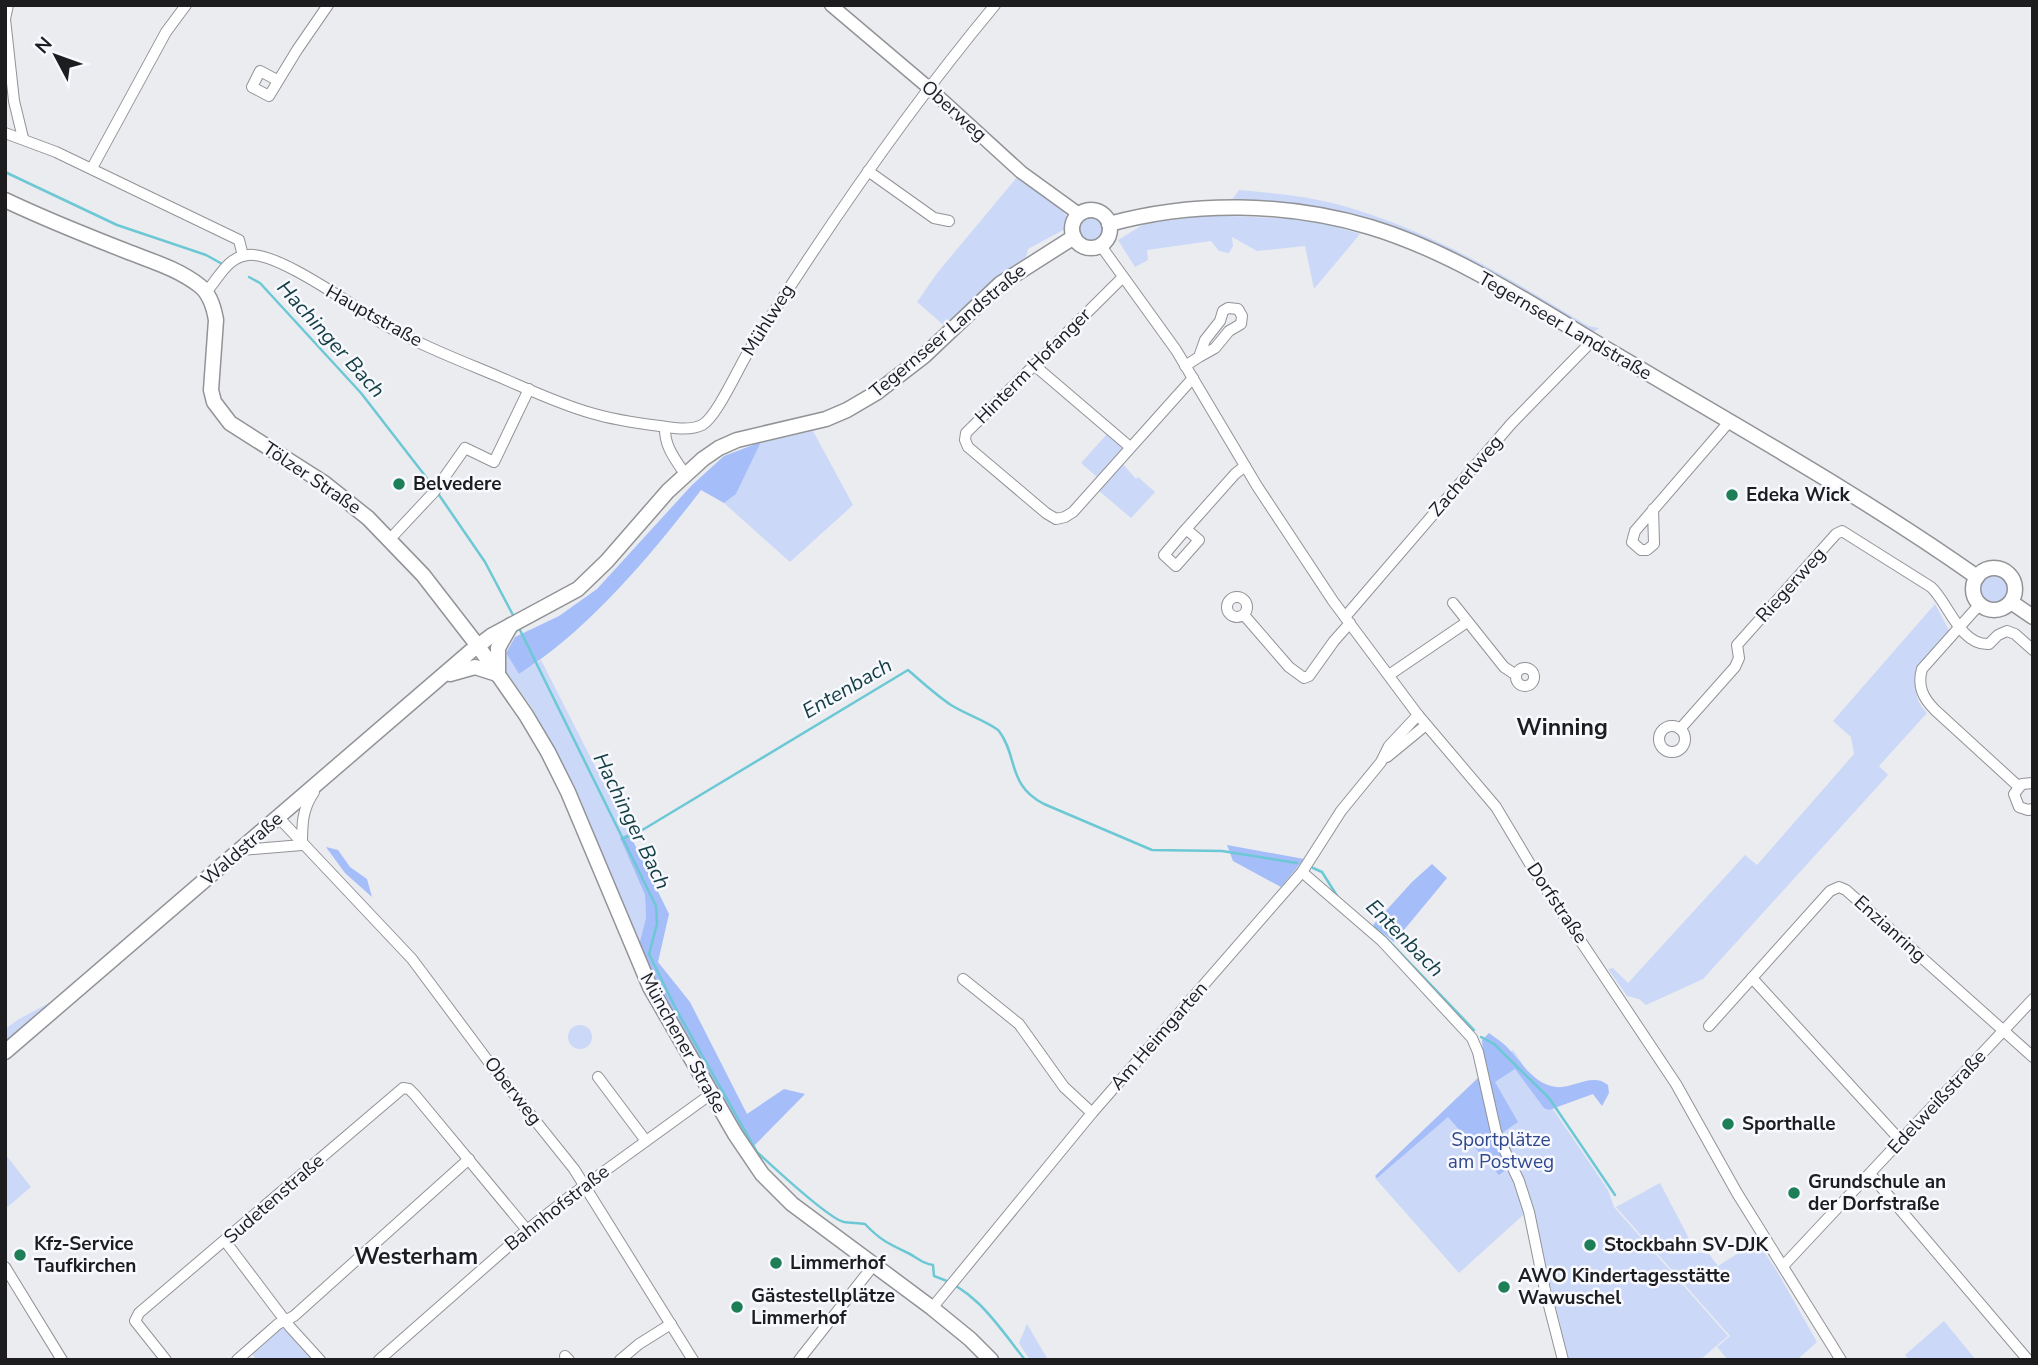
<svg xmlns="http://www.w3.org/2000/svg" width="2038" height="1365" viewBox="0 0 2038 1365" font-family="'Nunito Sans',sans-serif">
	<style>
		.green { fill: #cbd8f7 }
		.forest { fill: #a5bdf8 }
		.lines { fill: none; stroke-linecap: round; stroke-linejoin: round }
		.stream { stroke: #6dc8d5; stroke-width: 2.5 }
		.minor-casing { stroke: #919397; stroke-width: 12 }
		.tertiary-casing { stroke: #919397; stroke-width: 15 }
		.secondary-casing { stroke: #919397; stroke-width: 17 }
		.minor { stroke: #fff; stroke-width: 10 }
		.tertiary { stroke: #fff; stroke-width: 12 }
		.secondary { stroke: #fff; stroke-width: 14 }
		.rail-casing { stroke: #5c5d60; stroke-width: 5 }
		.rail { stroke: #f7f9fe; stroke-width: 2.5; stroke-dasharray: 8; stroke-linecap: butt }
		.poi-dot { fill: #1e7f57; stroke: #f7f9fe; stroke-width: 2.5 }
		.labels { text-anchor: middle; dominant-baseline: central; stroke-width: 5; stroke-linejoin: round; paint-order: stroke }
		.street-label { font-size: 19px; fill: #1d1d1f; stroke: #f7f9fe }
		.poi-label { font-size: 19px; font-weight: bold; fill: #1d1d1f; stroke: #f7f9fe; text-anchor: start }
		.park-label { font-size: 19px; fill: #30488d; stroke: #f7f9fe }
		.water-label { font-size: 21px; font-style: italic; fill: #133e43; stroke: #f7f9fe }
		.quarter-label { font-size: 23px; font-weight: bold; fill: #1d1d1f; stroke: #f7f9fe }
	</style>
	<rect width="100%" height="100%" fill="#eaecf0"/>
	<!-- green -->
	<g class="green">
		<path d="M1018,176l45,35 6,9 -2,8 -39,21 -2,8 -24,17 -55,54 -30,-26 21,-30z"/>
		<path d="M1239,190c33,3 68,6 101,15 90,25 169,73 248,121l11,2 -7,5 -168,-91 -193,-41z"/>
		<path d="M1211,215l82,4 37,6 30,9 -46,55 -9,-43 -48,5 -25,-14 1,9 -4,7 -10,-2 -8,-10 -64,9 1,10 -13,7 -17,-27 26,-16z"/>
		<circle cx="1091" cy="229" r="14"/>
		<path d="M813,431l40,74 -63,57 -66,-59 12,-9 25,-52z"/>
		<path d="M1108,433l16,14 -27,30 -16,-14z"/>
		<path d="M1122,463l14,16 2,-2 17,15 -24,26 -33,-28z"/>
		<circle cx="1994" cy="588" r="16"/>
		<path d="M1935,604l15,28c-19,24 -51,52 -23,81l-48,53 9,9 -185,204 -57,26 -7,-6 -12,-3 -19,-27 5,-1 15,15 117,-128 12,10 97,-111 -3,-17 -18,-16z"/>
		<path d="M506,653l13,21 22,-14 88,173 -9,5 25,57 1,23 -7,27 -64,-158 -43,-79 -26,-36z"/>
		<path d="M49,1003l-1,5 -43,36v-15l14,-10z"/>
		<circle cx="580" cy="1037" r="12"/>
		<path d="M1513,1050l95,140 6,17 114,129 -28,24h-131l-38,-152 -72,65 -84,-95z"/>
		<path d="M5,1154l26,33 -26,22z"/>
		<path d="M1660,1183l36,69 13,2 9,12 39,-25 21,32 39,69 -20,18h-69l-11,-13 13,-11 -114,-129z"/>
		<path d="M1944,1321l32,39h-67l-4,-5z"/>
		<path d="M1027,1324l21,36h-18l-11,-17z"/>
		<path d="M279,1327h4l29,33h-55l-7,-8z"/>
	</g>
	<!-- forest -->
	<g class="forest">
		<path d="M761,442l-25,52 -12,9 -23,-13c-49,64 -113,141 -182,184l-13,-21 9,-16 44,-21 38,-27 95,-104 32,-29z"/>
		<path d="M629,833l40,81 -11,48 32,40 57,112 37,-25 21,5 -55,56 -95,-165 -16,-40 7,-27 -1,-23 -25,-57z"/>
		<path d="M1227,845l77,14 -23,28 -48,-26z"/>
		<path d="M326,847l12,3 12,17 17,12 5,18 -27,-24z"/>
		<path d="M1432,864l15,14 -53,64 -21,-17 39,-43z"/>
		<path d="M1489,1033c5,4 12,8 17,13 15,15 27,38 50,41 18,2 36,-15 52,-2l1,8 -7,13 -9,-12 -44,16 -5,-2 -29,-39 -20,13 23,40 -16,11 -18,-62 -2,-31z"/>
		<path d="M1480,1076l13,57 14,36 -8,6 -51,-58 -71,61 -2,-2z"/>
	</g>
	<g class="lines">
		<!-- stream -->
		<g class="stream">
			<path d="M5,172l112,53 89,30 18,10"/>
			<path d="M249,277l11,6 101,110 72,93"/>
			<path d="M437,492l48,70 29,55"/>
			<path d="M518,626l138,280 1,18 -8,30 28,57 80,141c13,12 72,67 87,70 6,1 14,1 21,2 15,16 24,20 43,29 10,5 13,10 25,12l1,11c42,13 65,51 91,84"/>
			<path d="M622,839l22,-10 264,-159c14,12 28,25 43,35 10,7 42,19 48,26 19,25 8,54 45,73l108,46 70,1 75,12"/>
			<path d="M1313,868l9,4 17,27"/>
			<path d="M1374,927l14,13 86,90"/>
			<path d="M1481,1037l13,7 55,54 66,97"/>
		</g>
		<defs>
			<g id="minor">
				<path d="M5,19l9,82 9,37"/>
				<path d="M5,19l3,-14"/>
				<path d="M277,80l-17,-9 -8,16 17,9 28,-46 31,-45"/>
				<path d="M5,133l51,19 183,88 4,16"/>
				<path d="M92,168l74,-136 20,-27"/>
				<path d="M868,171l66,47 15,3"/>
				<path d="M1101,246l75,104 81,136 76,115 85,114 78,92 40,67 140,210 61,109 104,167"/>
				<path d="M1123,277l-157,156 -1,7 3,7 78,66 10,6 9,-2 8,-5 120,-134"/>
				<path d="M206,292c13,-14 21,-35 42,-37 30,-4 108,54 137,70 35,20 74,35 112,51 31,13 62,28 94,37 23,7 45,10 69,13 12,2 30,5 42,-1 15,-8 37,-59 48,-76 75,-119 155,-236 245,-344"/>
				<path d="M1034,365l96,82"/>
				<path d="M1185,366l14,-9 6,-17 15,-19 3,-10 5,-3 10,1 4,7 -1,8 -12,7 -14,17 -16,9"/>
				<path d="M665,427c-1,19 10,32 20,47"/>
				<path d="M1653,509l1,35 -7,6h-6l-9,-8 3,-11 94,-109"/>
				<path d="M1186,529l13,11 -23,26 -12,-11 22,-26 1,-1 48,-54 10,-8"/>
				<path d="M390,539l44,-47 31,-44 29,14 35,-73"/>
				<circle cx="1237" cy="607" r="10"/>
				<path d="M1453,603l51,64 12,8"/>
				<path d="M1980,604l-58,65c-5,17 1,29 13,41l83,76"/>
				<path d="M1244,615l45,52 15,11 5,-2 25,-35 16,-18"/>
				<path d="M1345,617l166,-193 81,-83"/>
				<circle cx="1525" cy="677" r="9"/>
				<path d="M1389,675l78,-53"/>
				<circle cx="1672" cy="739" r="13"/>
				<path d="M1680,729l55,-62 4,-9 -2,-13 99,-111 6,-3 89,56c17,15 29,59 58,57l9,-9 9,-4 8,3 18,16"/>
				<path d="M1387,757l39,-32"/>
				<path d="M2033,783l-11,1 -8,10 5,13 9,3 5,-1"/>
				<path d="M279,818l133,141 82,110 80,100 119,191"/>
				<path d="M302,845c0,-20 0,-36 12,-53"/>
				<path d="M242,850l60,-5"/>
				<path d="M1302,872l80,69 90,97 6,14 18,80 23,49 10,31 16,78 18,70"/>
				<path d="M1752,978l149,163"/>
				<path d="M963,979l56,45 45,63 28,26"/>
				<path d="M1709,1026l121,-135 9,-4 7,3 187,167"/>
				<path d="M598,1077l48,64"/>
				<path d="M1870,1174l158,186"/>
				<path d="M225,1241l65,86 30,33"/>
				<path d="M1784,1265l249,-266"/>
				<path d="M5,1267l57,93"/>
				<path d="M932,1308l160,-195 210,-241 39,-61 40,-49 8,-16 29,-31"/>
				<path d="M565,1356l4,4"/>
				<path d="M166,1360l-31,-39 4,-8 264,-225 6,1 6,6 112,135"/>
				<path d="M237,1360l41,-36 16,-8 175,-157"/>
				<path d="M379,1360l148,-130 46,-36 138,-100"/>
				<path d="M620,1360l19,-16 32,-20"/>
				<path d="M799,1360l70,-89"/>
			</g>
			<path id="tertiary" d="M831,5l98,83 92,84 58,42"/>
			<g id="secondary">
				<path d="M5,200c40,19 80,35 121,51 25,10 53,18 74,35 10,8 14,22 16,34l-5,70 3,12 16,21 94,60 44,35 55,57 55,71 48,69 22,37 20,40 82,195 85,147 27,40 30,30 140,104 38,31 21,21"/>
				<circle cx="1091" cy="229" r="19"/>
				<path d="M1109,224c84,-23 177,-22 261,3 90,27 176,87 257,134 118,70 238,137 350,216"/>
				<circle cx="1994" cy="589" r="21"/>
				<path d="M2011,602l22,15"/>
				<path d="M450,674l25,-7 22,7"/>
				<path d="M498,675v-27l13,-23"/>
				<path d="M5,1052l466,-401 20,-15 87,-47 29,-28 61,-70 35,-32 16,-11 18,-8 89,-21 21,-9 29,-17 48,-37 76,-72 74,-47"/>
			</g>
		</defs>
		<!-- minor casing -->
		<use href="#minor" class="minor-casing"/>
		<!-- tertiary casing -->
		<use href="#tertiary" class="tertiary-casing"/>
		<!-- secondary casing -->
		<use href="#secondary" class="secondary-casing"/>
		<!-- minor -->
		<use href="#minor" class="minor"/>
		<!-- tertiary -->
		<use href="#tertiary" class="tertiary"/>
		<!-- secondary -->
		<use href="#secondary" class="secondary"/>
		<defs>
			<path id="rail" d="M5,1359v1"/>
		</defs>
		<!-- rail casing -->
		<use href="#rail" class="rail-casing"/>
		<!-- rail -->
		<use href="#rail" class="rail"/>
	</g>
	<!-- markers -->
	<g class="poi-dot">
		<circle cx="399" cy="484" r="7"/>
		<circle cx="1732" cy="495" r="7"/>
		<circle cx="1728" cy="1124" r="7"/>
		<circle cx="1794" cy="1193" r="7"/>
		<circle cx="1590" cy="1245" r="7"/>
		<circle cx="20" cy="1255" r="7"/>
		<circle cx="776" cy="1263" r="7"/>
		<circle cx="1504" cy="1287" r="7"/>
		<circle cx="737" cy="1307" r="7"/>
	</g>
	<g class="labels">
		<!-- street labels -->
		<g class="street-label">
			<text transform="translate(954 111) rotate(42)">Oberweg</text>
			<text transform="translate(374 316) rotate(29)">Hauptstraße</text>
			<text transform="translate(768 320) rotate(-58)">Mühlweg</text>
			<text transform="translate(1565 326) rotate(30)">Tegernseer Landstraße</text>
			<text transform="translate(948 331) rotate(-40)">Tegernseer Landstraße</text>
			<text transform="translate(1033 366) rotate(-45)">Hinterm Hofanger</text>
			<text transform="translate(1466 476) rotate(-49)">Zacherlweg</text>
			<text transform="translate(312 478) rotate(34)">Tölzer Straße</text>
			<text transform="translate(1791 585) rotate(-48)">Riegerweg</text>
			<text transform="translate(242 849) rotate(-41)">Waldstraße</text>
			<text transform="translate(1557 903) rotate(56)">Dorfstraße</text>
			<text transform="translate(1890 929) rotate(42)">Enzianring</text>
			<text transform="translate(1159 1036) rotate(-49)">Am Heimgarten</text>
			<text transform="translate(683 1043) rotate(61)">Münchener Straße</text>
			<text transform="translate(513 1091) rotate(52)">Oberweg</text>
			<text transform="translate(1937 1102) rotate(-47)">Edelweißstraße</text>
			<text transform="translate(274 1199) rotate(-41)">Sudetenstraße</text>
			<text transform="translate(557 1208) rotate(-38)">Bahnhofstraße</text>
		</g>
		<!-- poi labels -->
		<g class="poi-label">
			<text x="413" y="484">Belvedere</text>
			<text x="1746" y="495">Edeka Wick</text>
			<text x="1742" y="1124">Sporthalle</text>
			<text x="1808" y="1182">Grundschule an<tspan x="1808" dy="22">der Dorfstraße</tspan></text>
			<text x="34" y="1244">Kfz-Service<tspan x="34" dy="22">Taufkirchen</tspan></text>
			<text x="1604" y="1245">Stockbahn SV-DJK</text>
			<text x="790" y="1263">Limmerhof</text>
			<text x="1518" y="1276">AWO Kindertagesstätte<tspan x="1518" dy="22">Wawuschel</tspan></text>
			<text x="751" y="1296">Gästestellplätze<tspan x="751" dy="22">Limmerhof</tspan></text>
		</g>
		<!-- park labels -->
		<g class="park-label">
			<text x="1501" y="1140">Sportplätze<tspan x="1501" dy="22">am Postweg</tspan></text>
		</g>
		<!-- water labels -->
		<g class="water-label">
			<text transform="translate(331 339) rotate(48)">Hachinger Bach</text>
			<text transform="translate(847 688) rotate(-30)">Entenbach</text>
			<text transform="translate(632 821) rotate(64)">Hachinger Bach</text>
			<text transform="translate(1405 938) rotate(45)">Entenbach</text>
		</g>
		<!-- quarter labels -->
		<g class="quarter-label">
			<text x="1562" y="727">Winning</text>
			<text x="416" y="1256">Westerham</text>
		</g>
	</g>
	<!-- border -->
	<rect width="2038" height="1365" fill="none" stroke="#1d1d1f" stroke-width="14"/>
	<!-- north arrow -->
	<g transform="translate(56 56) rotate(311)" stroke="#f7f9fe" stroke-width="5" paint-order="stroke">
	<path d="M0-5L12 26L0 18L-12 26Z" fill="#1d1d1f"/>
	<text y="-10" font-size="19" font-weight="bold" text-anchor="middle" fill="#1d1d1f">N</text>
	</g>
</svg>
